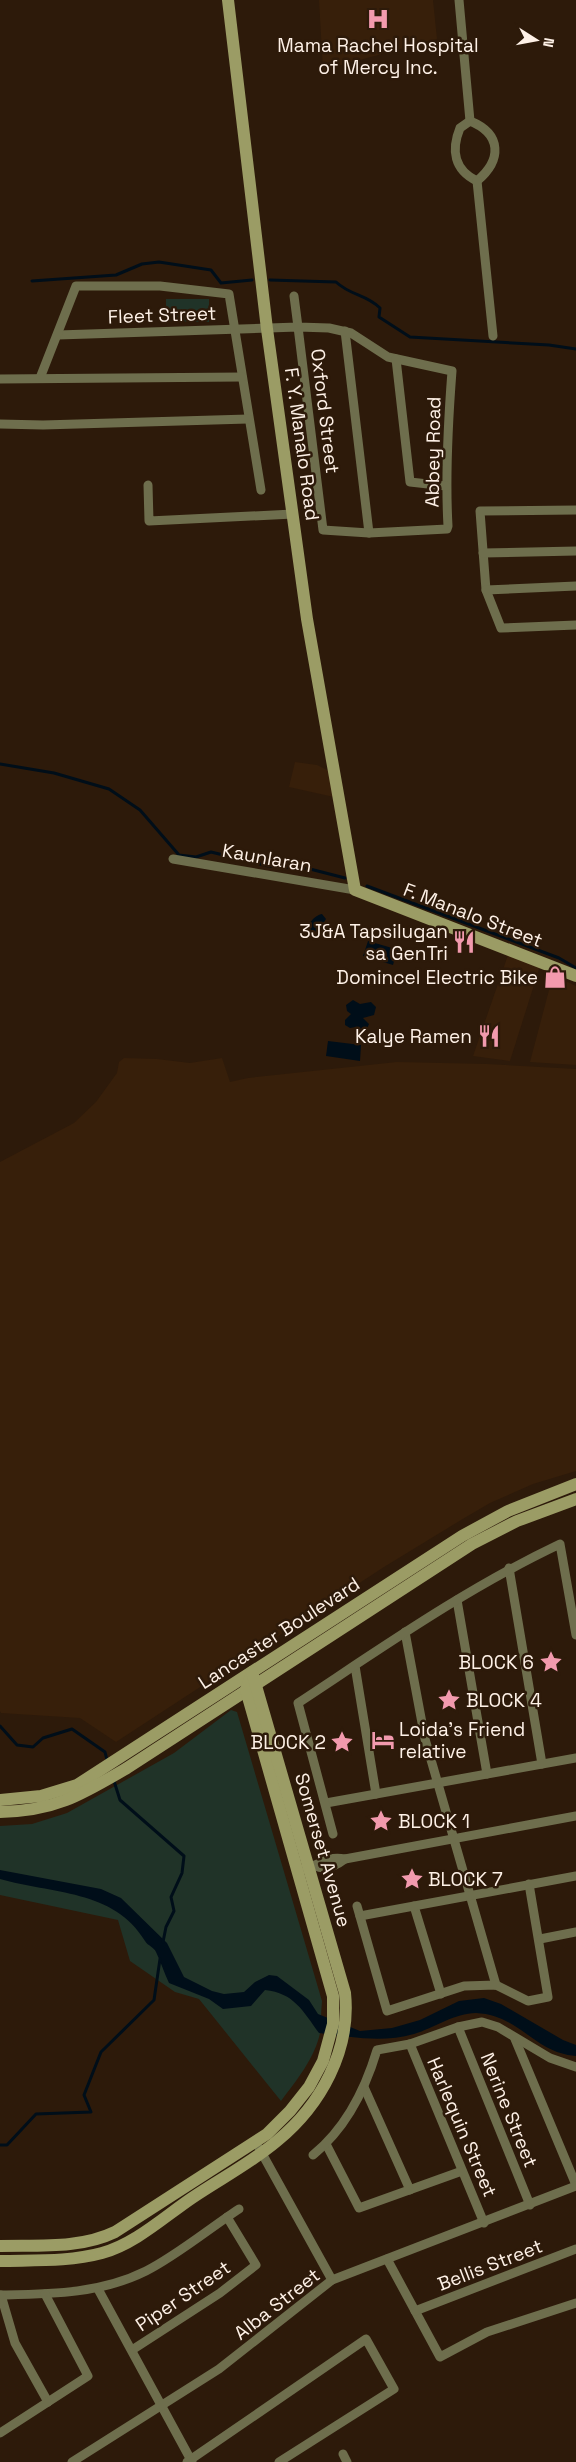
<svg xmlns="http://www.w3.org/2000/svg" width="576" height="2462" viewBox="0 0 576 2462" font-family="'Space Grotesk',sans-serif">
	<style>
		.built { fill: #371f0a }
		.green { fill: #203328 }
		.water { fill: #000e19 }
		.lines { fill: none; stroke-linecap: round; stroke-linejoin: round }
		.stream { stroke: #000e19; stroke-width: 3 }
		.street { stroke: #6e6e4d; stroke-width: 9 }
		.secondary { stroke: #9b9c65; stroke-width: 12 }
		.labels { text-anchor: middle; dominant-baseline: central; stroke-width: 5; stroke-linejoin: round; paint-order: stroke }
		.poi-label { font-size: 19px; fill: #fef1e7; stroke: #2d1a0a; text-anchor: end }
		.street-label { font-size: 19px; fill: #fef1e7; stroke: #2d1a0a }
	</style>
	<rect width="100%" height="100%" fill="#2d1a0a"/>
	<!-- built -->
	<g class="built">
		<path d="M319,0h114l4,39 -114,31z"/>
		<path d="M295,762l22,3 14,7 3,25 -45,-10z"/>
		<path d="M508,955l32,11 -30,95 -37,-5z"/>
		<path d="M553,975l23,11v79l-46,-3z"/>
		<path d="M124,1058l33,1 33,4 32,-5 8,24 18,-4 149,-16 90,2 89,5v402l-43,13 -43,19 -29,17 -77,47 -268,175 -36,-24 -79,-5 -1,-2v-549l74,-39 22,-21 21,-29 2,-11z"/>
	</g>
	<!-- green -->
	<g class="green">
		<path d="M166,299h43v23l-43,-1z"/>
		<path d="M231,1710l6,2 85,289c-1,10 -1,22 -2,32 -5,25 -24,48 -39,68l-82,-102 -24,-7 -45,-31 -12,-41 -118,-25v-69l32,-2 35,-11 107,-60z"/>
	</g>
	<!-- water -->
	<g class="water">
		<path d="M322,914l4,5 -5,8v7l-5,3 -6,-1 -3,-3c-1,-8 8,-18 15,-19z"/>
		<path d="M368,941l31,9 2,6 -6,2 -2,7 -30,-9z"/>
		<path d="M353,1000l7,4 11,-2 5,5 -2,8 -11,3 6,6 -3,7h-6l-4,-4 -6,1 -5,-3v-5l6,-6 -4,-3 -1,-6z"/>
		<path d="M328,1041l33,4 -1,16 -34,-5z"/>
		<path d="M0,1870l101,19 20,9 46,45 17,34 28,14 12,3 20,-2 11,-10 14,-7 8,1 32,24 9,14 42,17 32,-3 28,-8 39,-19 25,-3 17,6 62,36 13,5v11c-42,-3 -56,-41 -100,-43 -21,0 -42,15 -62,21 -32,9 -62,3 -95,-1 -16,-22 -25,-40 -54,-43l-14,16 -28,3 -14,-10 -40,-16c-5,-10 -8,-21 -13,-31 -2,-5 -8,-6 -11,-11 -31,-52 -94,-47 -145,-62z"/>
	</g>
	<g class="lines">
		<!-- stream -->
		<g class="stream">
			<path d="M270,280l66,2c15,14 30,12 44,26l-1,9 31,20 139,8 27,4"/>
			<path d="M32,281l84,-6 26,-11 17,-2 52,8 10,13 31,-3"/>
			<path d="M0,764l54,9 55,16 31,21 39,45 17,2 15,-5 58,14 41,3 35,9"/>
			<path d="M367,886l192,72 17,10"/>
			<path d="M0,1726l17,19 16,2 10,-9 29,-9 33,23 2,8"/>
			<path d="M114,1781l6,19 64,56 -2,17 -11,24 3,14 -8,16 -3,15"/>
			<path d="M0,2145h7l29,-31 55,-2 -7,-17 17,-43 53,-52 6,-41"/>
		</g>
		<!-- street -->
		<g class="street">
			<path d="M459,0l11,121"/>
			<path d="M470,121c32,13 32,39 7,60"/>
			<path d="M470,121l-10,7c-9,22 -6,42 17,53"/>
			<path d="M477,181l16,155"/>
			<path d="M345,331l24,202"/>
			<path d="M58,335l240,-8 31,1 22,5 37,24 64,14c-4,52 -7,103 -4,155l-1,3 -78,4 -46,-3 -25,-203 -4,-31"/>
			<path d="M396,359l14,123 36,4"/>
			<path d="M40,378l36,-92h84l69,8 32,196"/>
			<path d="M0,379l242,-2"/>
			<path d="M0,424l43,1 205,-6"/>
			<path d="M148,485l1,36 144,-7"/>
			<path d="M576,510l-96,1 6,79 15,38 75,-3"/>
			<path d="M483,553l93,-2"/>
			<path d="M486,590l90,-4"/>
			<path d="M173,859l182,31"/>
			<path d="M509,1568l33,196"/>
			<path d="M457,1600l30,174"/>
			<path d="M405,1632l20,107 71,246"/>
			<path d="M355,1666l21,128"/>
			<path d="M326,1803l250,-45"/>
			<path d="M333,1834l-35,-131c85,-56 169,-115 262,-159l16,91"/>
			<path d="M315,1866c11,5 21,0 30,-7"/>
			<path d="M305,1869c16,-5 21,-13 40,-10l231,-43"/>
			<path d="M357,1906l30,105 77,-25 32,-1 32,16 20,-4 -19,-113"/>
			<path d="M414,1906l27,88"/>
			<path d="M360,1916l216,-40"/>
			<path d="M540,1939l36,-7"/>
			<path d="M458,2027l72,178"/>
			<path d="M515,2039l61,146"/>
			<path d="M410,2044l74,179"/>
			<path d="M364,2087l46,103"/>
			<path d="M326,2144l33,64 103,-37"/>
			<path d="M259,2148l73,132"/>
			<path d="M313,2155c32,-26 52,-65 64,-105l33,-6 48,-17 24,-5 16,5 52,31 26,9"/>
			<path d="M387,2259l53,98 47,-25 89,-29"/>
			<path d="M98,2289l94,173"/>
			<path d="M0,2295c50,-1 100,-1 146,-24 30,-15 64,-43 93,-62"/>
			<path d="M1,2295l14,48 33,59"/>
			<path d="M415,2311l161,-62"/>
			<path d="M132,2350l88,-57 36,-28 -29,-48"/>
			<path d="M0,2433l88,-57 -43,-82"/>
			<path d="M343,2454l4,8"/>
			<path d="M72,2462l147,-93 113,-89 244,-94"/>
			<path d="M187,2462l179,-123 28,50 -115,73"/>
		</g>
		<!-- secondary -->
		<g class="secondary">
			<path d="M228,0l39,329 40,290 48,271 221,86"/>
			<path d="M0,1800l41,-4 36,-11 385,-249 46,-25 68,-27"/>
			<path d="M0,1812c55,-1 81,-17 127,-44l345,-224 45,-23 59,-22"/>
			<path d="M0,2246c38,-1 80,3 115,-14l152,-98 23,-23 19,-24 14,-26 10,-37v-28l-87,-306 6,-18"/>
			<path d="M0,2261c34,-1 69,1 102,-8 33,-9 62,-36 90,-55 28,-19 59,-35 85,-57 44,-36 74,-91 68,-148l-93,-321"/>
		</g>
	</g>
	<!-- icons -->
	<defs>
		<symbol id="hospital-bare" viewBox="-9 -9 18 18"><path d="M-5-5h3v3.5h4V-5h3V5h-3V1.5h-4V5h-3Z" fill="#f29aae" stroke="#2d1a0a" stroke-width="2.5" paint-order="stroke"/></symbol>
		<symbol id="restaurant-bare" viewBox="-9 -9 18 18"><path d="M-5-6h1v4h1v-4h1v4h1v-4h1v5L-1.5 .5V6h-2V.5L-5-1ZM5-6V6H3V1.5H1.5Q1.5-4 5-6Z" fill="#f29aae" stroke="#2d1a0a" stroke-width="2.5" paint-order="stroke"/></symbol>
		<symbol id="shop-bare" viewBox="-9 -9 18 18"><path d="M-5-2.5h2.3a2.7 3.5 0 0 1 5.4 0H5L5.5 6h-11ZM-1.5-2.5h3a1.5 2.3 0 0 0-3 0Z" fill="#f29aae" stroke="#2d1a0a" stroke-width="2.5" paint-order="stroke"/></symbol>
		<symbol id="sight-bare" viewBox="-9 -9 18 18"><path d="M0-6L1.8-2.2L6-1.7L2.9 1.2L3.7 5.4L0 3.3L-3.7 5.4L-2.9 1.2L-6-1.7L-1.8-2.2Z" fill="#f29aae" stroke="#2d1a0a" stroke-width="2.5" paint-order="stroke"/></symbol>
		<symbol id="hotel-bare" viewBox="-9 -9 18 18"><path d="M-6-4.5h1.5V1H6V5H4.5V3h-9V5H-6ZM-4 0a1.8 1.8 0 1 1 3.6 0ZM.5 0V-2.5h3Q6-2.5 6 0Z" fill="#f29aae" stroke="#2d1a0a" stroke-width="2.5" paint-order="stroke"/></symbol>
	</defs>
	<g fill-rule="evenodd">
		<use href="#hospital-bare" x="362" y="3" width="32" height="32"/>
		<use href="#restaurant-bare" x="448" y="926" width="32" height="32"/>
		<use href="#shop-bare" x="539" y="961" width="32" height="32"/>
		<use href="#restaurant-bare" x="473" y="1020" width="32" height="32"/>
		<use href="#sight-bare" x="535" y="1646" width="32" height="32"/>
		<use href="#sight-bare" x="433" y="1684" width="32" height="32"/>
		<use href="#hotel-bare" x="367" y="1724" width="32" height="32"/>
		<use href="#sight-bare" x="326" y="1726" width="32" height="32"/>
		<use href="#sight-bare" x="365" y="1805" width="32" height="32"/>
		<use href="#sight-bare" x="396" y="1863" width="32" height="32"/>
	</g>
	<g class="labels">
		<!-- poi labels -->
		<g class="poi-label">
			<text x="378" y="45" text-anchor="middle">Mama Rachel Hospital<tspan x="378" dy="22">of Mercy Inc.</tspan></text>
			<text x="448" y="931">3J&amp;A Tapsilugan<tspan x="448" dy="22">sa GenTri</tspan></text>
			<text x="538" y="977">Domincel Electric Bike</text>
			<text x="472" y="1036">Kalye Ramen</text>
			<text x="534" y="1662">BLOCK 6</text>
			<text x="466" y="1700" text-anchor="start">BLOCK 4</text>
			<text x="399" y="1729" text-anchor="start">Loida’s Friend<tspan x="399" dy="22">relative</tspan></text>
			<text x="326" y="1742">BLOCK 2</text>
			<text x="398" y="1821" text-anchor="start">BLOCK 1</text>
			<text x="428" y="1879" text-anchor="start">BLOCK 7</text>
		</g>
		<!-- street labels -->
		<g class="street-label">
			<text transform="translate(162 315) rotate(-2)">Fleet Street</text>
			<text transform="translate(325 411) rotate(83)">Oxford Street</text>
			<text transform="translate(302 444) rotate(82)">F. Y. Manalo Road</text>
			<text transform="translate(433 452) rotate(-89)">Abbey Road</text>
			<text transform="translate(267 858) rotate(10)">Kaunlaran</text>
			<text transform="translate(473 915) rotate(21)">F. Manalo Street</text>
			<text transform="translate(279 1633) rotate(-33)">Lancaster Boulevard</text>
			<text transform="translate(323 1850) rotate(74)">Somerset Avenue</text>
			<text transform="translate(509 2110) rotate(68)">Nerine Street</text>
			<text transform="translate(462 2127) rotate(67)">Harlequin Street</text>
			<text transform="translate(490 2265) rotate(-21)">Bellis Street</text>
			<text transform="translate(183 2296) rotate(-34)">Piper Street</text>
			<text transform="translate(277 2304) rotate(-38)">Alba Street</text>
		</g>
	</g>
	<!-- north arrow -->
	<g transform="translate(536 40) rotate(101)" stroke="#2d1a0a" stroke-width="4" paint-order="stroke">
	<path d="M0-4L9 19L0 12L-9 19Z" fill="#fef1e7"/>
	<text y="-8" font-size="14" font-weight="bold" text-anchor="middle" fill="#fef1e7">N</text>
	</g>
</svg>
